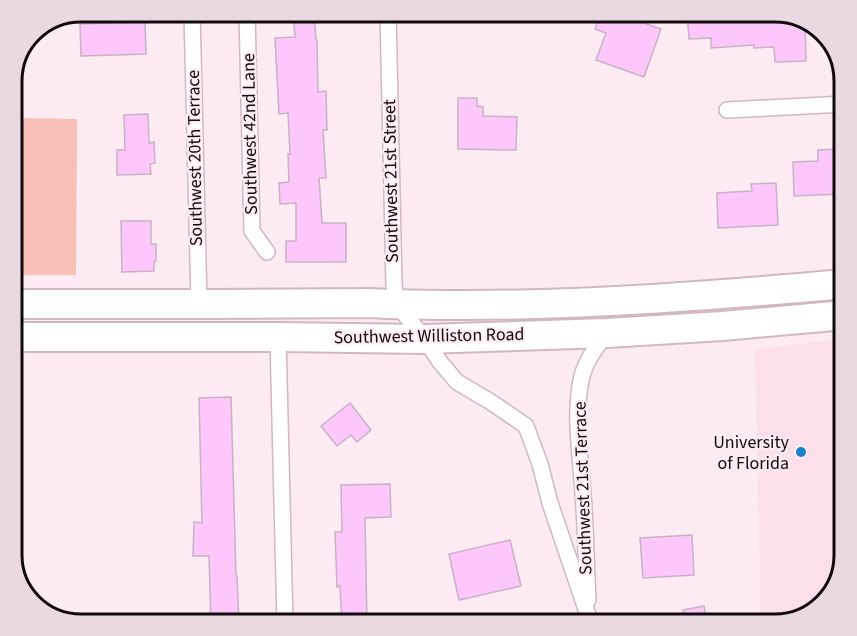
<svg xmlns="http://www.w3.org/2000/svg" width="857" height="636" viewBox="0 0 857 636" font-family="'Source Sans 3',sans-serif">
	<style>
		.built { fill: #fbdfeb }
		.green { fill: #f7bfb6 }
		.building { fill: #fec7fb; stroke: #c7b2c5; stroke-width: 1.5 }
		.lines { fill: none; stroke-linecap: round; stroke-linejoin: round }
		.street-casing { stroke: #d2b7c3; stroke-width: 18 }
		.highway-casing { stroke: #d2b7c3; stroke-width: 32 }
		.street { stroke: #fff; stroke-width: 15 }
		.highway { stroke: #fff; stroke-width: 28 }
		.poi-dot { fill: #1a81cc; stroke: #fcebf3; stroke-width: 2 }
		.labels { text-anchor: middle; dominant-baseline: central; stroke-width: 4.5; stroke-linejoin: round; paint-order: stroke }
		.street-label { font-size: 18px; fill: #130a0e; stroke: #fcebf3 }
		.poi-label { font-size: 18px; fill: #130a0e; stroke: #fcebf3; text-anchor: end }
		.rim { fill: none; stroke: #130a0e; stroke-width: 3 }
	</style>
	<rect width="100%" height="100%" fill="#fcebf3"/>
	<!-- built -->
	<path class="built" d="M845,338v217l-15,42 -55,27h-14l-6,-274z"/>
	<!-- green -->
	<path class="green" d="M12,118l65,1 -1,156h-64z"/>
	<!-- building -->
	<g class="building">
		<path d="M293,12h21l2,28h1l1,52 8,-1 1,39h-4l3,48h-7l3,45h24v39h-60v-21h10v-38l-16,1 -1,-21 10,-1 -1,-28h2l-2,-41 -9,1 -4,-76 20,-1z"/>
		<path d="M601,12h12l48,17 -17,48 -48,-17 10,-27 -11,-4z"/>
		<path d="M687,12h52v3l42,-1 24,8 1,39 -31,1 -1,-15 -20,1v-3l-43,3v-10l-22,1z"/>
		<path d="M145,22l1,32 -65,2 -1,-32z"/>
		<path d="M458,98h19v8l6,1v9l34,1 -1,33 -58,-1z"/>
		<path d="M148,114l1,29 5,-1 1,21 -5,1 1,10 -34,1v-25h8l-1,-35z"/>
		<path d="M839,149l2,45 -47,2 -1,-34 25,-1v-11z"/>
		<path d="M776,183l2,42 -60,3 -1,-35 35,-2 -1,-7z"/>
		<path d="M121,221h30v23h5v17h-2v10l-32,1z"/>
		<path d="M231,397l5,179h1l2,48h-28l-2,-68h-16l1,-34 8,1 -3,-125z"/>
		<path d="M350,403l21,27 -14,12 -6,-7 -14,11 -16,-20z"/>
		<path d="M390,484l1,33 -26,1 2,106h-25l-2,-38 -3,1 -2,-55h7l-1,-47z"/>
		<path d="M692,535l2,40 -51,3 -3,-40z"/>
		<path d="M510,540l11,46 -62,14 -10,-46z"/>
		<path d="M704,606l3,18h-21l-3,-14z"/>
	</g>
	<g class="lines">
		<defs>
			<g id="street">
				<path d="M192,12l7,292"/>
				<path d="M247,12l5,219 15,21"/>
				<path d="M388,12l6,273 3,20 28,34 15,23 17,20 34,20 35,24 14,38 10,39 38,112"/>
				<path d="M727,110l118,-6"/>
				<path d="M278,337l7,287"/>
				<path d="M588,600c-2,-35 -2,-70 -5,-105 -2,-38 -10,-82 -1,-119 4,-16 15,-30 25,-43"/>
			</g>
			<g id="highway">
				<path d="M12,304h187l172,-1c32,2 64,2 96,2 126,0 252,-10 378,-21"/>
				<path d="M12,337h266l147,2 182,-6 116,-7 122,-11"/>
			</g>
		</defs>
		<!-- street casing -->
		<use href="#street" class="street-casing"/>
		<!-- highway casing -->
		<use href="#highway" class="highway-casing"/>
		<!-- street -->
		<use href="#street" class="street"/>
		<!-- highway -->
		<use href="#highway" class="highway"/>
	</g>
	<!-- markers -->
	<circle class="poi-dot" cx="801" cy="452" r="6"/>
	<g class="labels">
		<!-- street labels -->
		<g class="street-label">
			<text transform="translate(250 134) rotate(-91)">Southwest 42nd Lane</text>
			<text transform="translate(195 158) rotate(-91)">Southwest 20th Terrace</text>
			<text transform="translate(391 181) rotate(-91)">Southwest 21st Street</text>
			<text transform="translate(429 336) rotate(-1)">Southwest Williston Road</text>
			<text transform="translate(583 488) rotate(-92)">Southwest 21st Terrace</text>
		</g>
		<!-- poi labels -->
		<g class="poi-label">
			<text x="789" y="442">University<tspan x="789" dy="21">of Florida</tspan></text>
		</g>
	</g>
	<!-- crop -->
	<path d="M0 0H857V636H0ZM81 22H775A59 59 0 0 1 834 81V555A59 59 0 0 1 775 614H81A59 59 0 0 1 22 555V81A59 59 0 0 1 81 22Z" fill="#e9d9e1" fill-rule="evenodd"/>
	<path class="rim" d="M81 22H775A59 59 0 0 1 834 81V555A59 59 0 0 1 775 614H81A59 59 0 0 1 22 555V81A59 59 0 0 1 81 22Z"/>
</svg>
